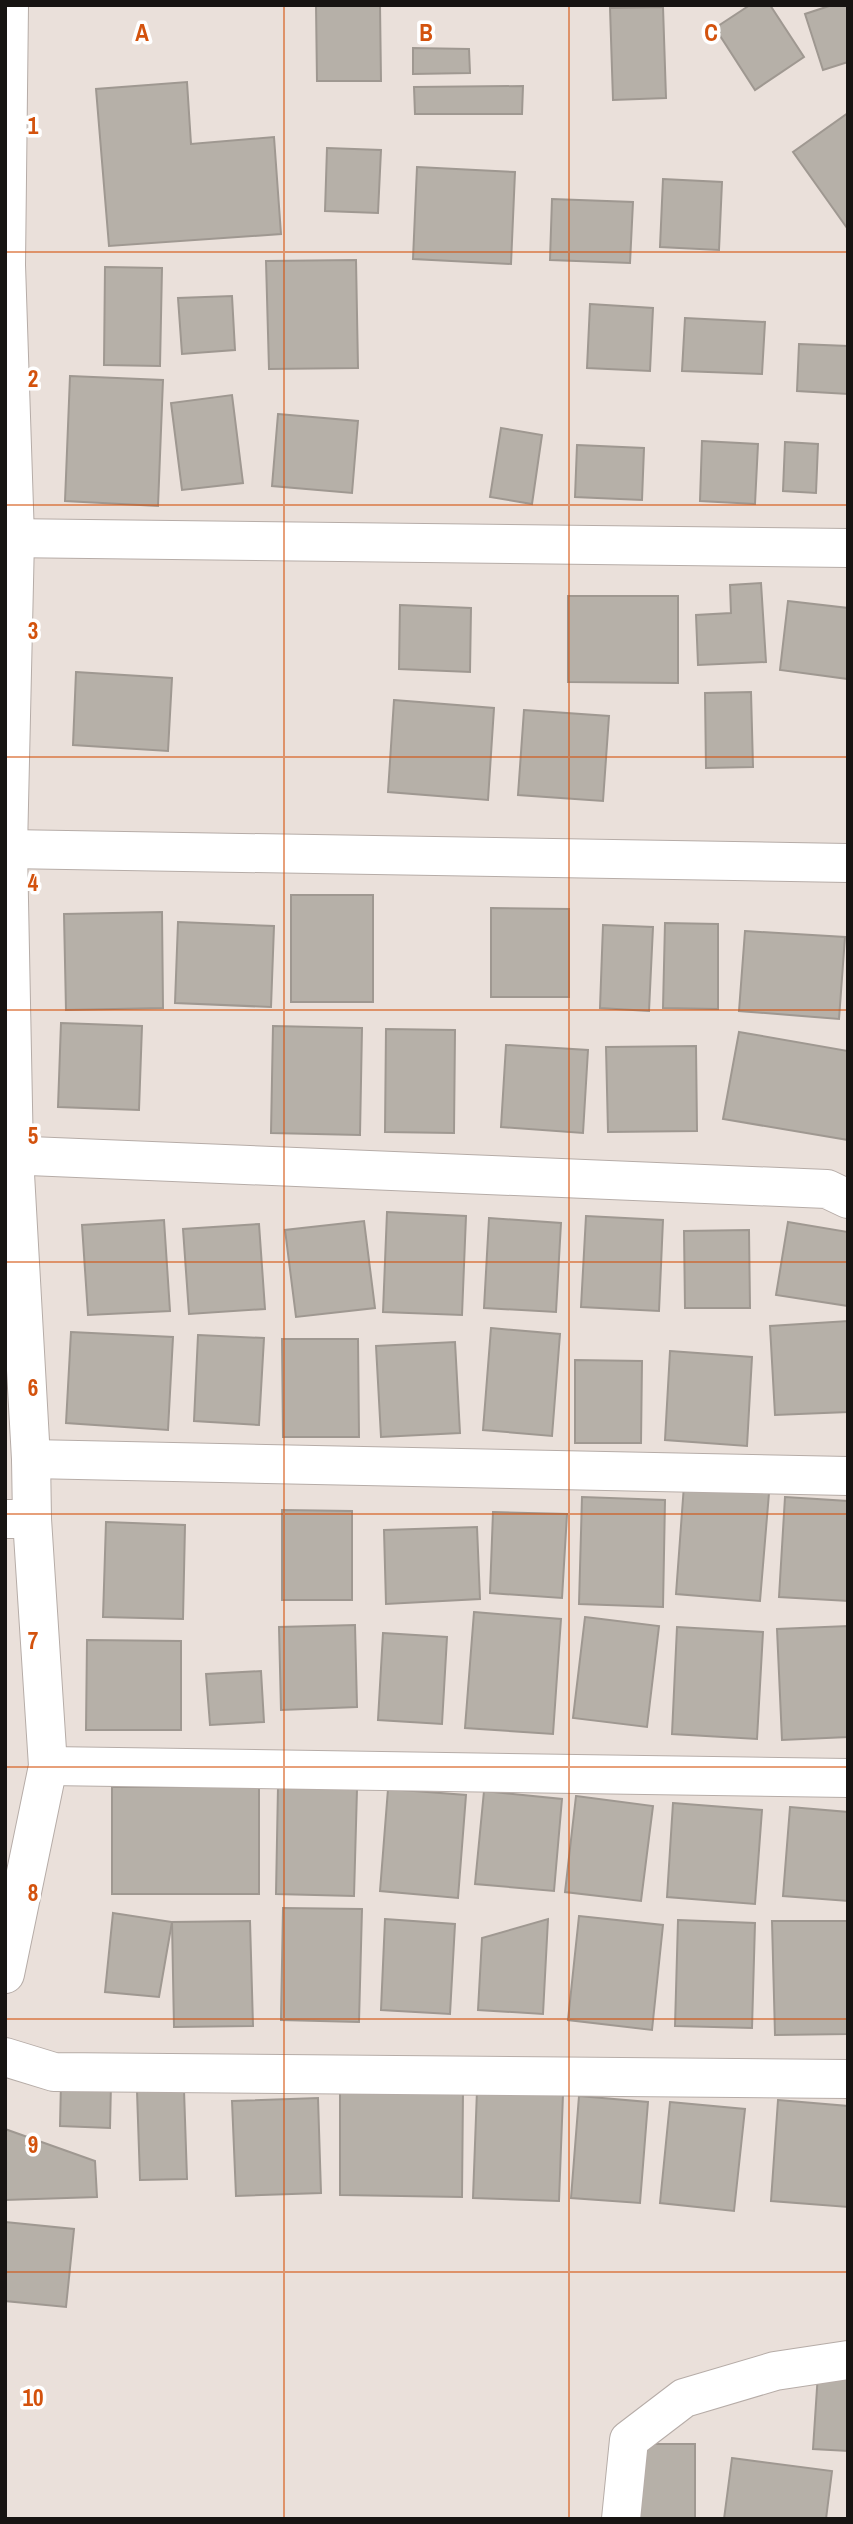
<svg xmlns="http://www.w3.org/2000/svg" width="853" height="2524" viewBox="0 0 853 2524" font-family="'Archivo Narrow',sans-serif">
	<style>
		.building { fill: #b6b0a8; stroke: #9f9891; stroke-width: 2 }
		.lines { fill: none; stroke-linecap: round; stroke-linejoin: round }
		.minor-casing { stroke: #b6aca7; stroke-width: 40 }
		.tertiary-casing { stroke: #b6aca7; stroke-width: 40 }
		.minor { stroke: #fff; stroke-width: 38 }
		.tertiary { stroke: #fff; stroke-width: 38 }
		.grid { fill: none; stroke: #d3520d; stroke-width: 2; stroke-opacity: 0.55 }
		.grid-label { font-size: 23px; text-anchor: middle; font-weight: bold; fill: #d3520d; stroke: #fff; stroke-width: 7; stroke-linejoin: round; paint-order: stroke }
	</style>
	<rect width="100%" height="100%" fill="#eae0da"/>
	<!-- building -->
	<g class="building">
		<path d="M316,5h64l1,76h-64z"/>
		<path d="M750,5h20l34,52 -49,33 -40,-62z"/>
		<path d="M832,5h16v57l-25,8 -18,-56z"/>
		<path d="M663,7l3,91 -53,2 -3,-92z"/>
		<path d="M413,48l56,1 1,24 -57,1z"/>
		<path d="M187,82l4,62 83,-7 7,97 -172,12 -13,-157z"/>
		<path d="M523,86l-1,28h-107l-1,-27z"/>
		<path d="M848,113v114l-1,1 -54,-76z"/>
		<path d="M327,148l54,2 -3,63 -53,-2z"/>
		<path d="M417,167l98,5 -4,92 -98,-5z"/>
		<path d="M663,179l59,3 -3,68 -59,-3z"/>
		<path d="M552,199l81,3 -3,61 -80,-3z"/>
		<path d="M356,260l2,108 -89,1 -3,-108z"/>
		<path d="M105,267l57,1 -2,98 -56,-1z"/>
		<path d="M232,296l3,54 -53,4 -4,-56z"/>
		<path d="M590,304l63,4 -3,63 -63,-3z"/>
		<path d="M685,318l80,4 -3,52 -80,-3z"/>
		<path d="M799,344l49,2v48l-51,-3z"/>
		<path d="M70,376l93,4 -5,126 -93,-5z"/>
		<path d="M232,395l11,88 -61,7 -11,-87z"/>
		<path d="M278,414l80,7 -6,72 -80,-7z"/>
		<path d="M501,428l41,7 -10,69 -42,-7z"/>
		<path d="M702,441l56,3 -3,60 -55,-3z"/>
		<path d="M785,442l33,2 -2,49 -33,-2z"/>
		<path d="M577,445l67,3 -2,52 -67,-3z"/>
		<path d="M761,583l5,79 -68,3 -2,-50 35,-2 -1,-28z"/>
		<path d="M568,596h110v87l-110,-1z"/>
		<path d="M788,601l60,7v71l-68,-9z"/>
		<path d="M400,605l71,3 -1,64 -71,-3z"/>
		<path d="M76,672l96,6 -4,73 -95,-6z"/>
		<path d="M751,692l2,75 -47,1 -1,-75z"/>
		<path d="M394,700l100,8 -6,92 -100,-8z"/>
		<path d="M524,710l85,6 -6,85 -85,-6z"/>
		<rect x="291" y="895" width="82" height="107"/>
		<path d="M491,908l78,1v88h-78z"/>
		<path d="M162,912l1,96 -97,2 -2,-96z"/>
		<path d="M178,922l96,4 -3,81 -96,-4z"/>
		<path d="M665,923l53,1v85l-55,-1z"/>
		<path d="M603,925l50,2 -4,84 -49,-3z"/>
		<path d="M745,931l100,6 -6,82 -100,-8z"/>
		<path d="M61,1023l81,3 -3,84 -81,-3z"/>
		<path d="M273,1026l89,2 -2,107 -89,-2z"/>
		<path d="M386,1029l69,1 -1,103 -69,-1z"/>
		<path d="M739,1032l109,19v89l-125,-21z"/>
		<path d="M506,1045l82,5 -5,83 -82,-6z"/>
		<path d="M696,1046l1,85 -89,1 -2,-85z"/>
		<path d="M387,1212l79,4 -4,99 -79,-3z"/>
		<path d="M586,1216l77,4 -4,91 -78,-4z"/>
		<path d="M489,1218l72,5 -5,89 -72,-4z"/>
		<path d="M164,1220l6,91 -82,4 -6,-90z"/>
		<path d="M364,1221l11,87 -79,9 -11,-87z"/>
		<path d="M788,1222l60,10v74l-72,-11z"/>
		<path d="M259,1224l6,85 -76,5 -6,-85z"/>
		<path d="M749,1230l1,78h-65l-1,-77z"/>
		<path d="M848,1321v91l-73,3 -5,-89z"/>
		<path d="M491,1328l69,6 -8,102 -69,-6z"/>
		<path d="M71,1332l102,5 -5,93 -102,-7z"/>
		<path d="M198,1335l66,3 -5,87 -65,-4z"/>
		<path d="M282,1339h76l1,98h-76z"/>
		<path d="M455,1342l5,91 -79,4 -5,-91z"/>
		<path d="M670,1351l82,6 -5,89 -82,-6z"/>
		<path d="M575,1360l67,1 -1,82h-66z"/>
		<path d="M684,1485l85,8 -9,108 -84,-7z"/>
		<path d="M582,1497l83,3 -2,107 -84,-3z"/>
		<path d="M785,1497l63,4v100l-69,-4z"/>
		<path d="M282,1510l70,1v89h-70z"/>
		<path d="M493,1512l74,2 -5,84 -72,-5z"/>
		<path d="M106,1522l79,3 -2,94 -80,-2z"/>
		<path d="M477,1527l3,72 -94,5 -2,-74z"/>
		<path d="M474,1612l87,7 -8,115 -88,-6z"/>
		<path d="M585,1617l74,9 -12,101 -74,-9z"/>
		<path d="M355,1625l2,82 -76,3 -2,-83z"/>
		<path d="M848,1626v111l-66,3 -5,-111z"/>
		<path d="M677,1627l86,5 -6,107 -85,-5z"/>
		<path d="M383,1633l64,4 -5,87 -64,-4z"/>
		<path d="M87,1640l94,1v89h-95z"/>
		<path d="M261,1671l3,51 -54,3 -4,-51z"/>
		<rect x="112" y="1787" width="147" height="107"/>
		<path d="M278,1787l79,2 -3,107 -78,-2z"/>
		<path d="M388,1789l78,6 -8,103 -78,-7z"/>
		<path d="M484,1791l78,8 -8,92 -79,-7z"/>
		<path d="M576,1796l77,10 -12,95 -76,-9z"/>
		<path d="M673,1803l89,7 -7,94 -88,-7z"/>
		<path d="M790,1807l58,5v89l-65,-5z"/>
		<path d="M283,1908l79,1 -3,113 -78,-2z"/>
		<path d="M113,1913l59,9 -13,75 -54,-5z"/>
		<path d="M579,1916l84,9 -11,105 -84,-10z"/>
		<path d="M385,1919l70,5 -5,90 -69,-4z"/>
		<path d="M548,1919l-5,95 -65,-4 4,-72z"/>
		<path d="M678,1920l77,3 -3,105 -77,-2z"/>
		<path d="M250,1921l3,105 -79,1 -2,-105z"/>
		<path d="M772,1921h76v113l-73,1z"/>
		<path d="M61,2082l50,1 -1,45 -50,-2z"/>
		<path d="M184,2090l3,89 -47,1 -3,-89z"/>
		<path d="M340,2090l123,1 -1,106 -122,-2z"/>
		<path d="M477,2090l86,4 -4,107 -86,-3z"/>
		<path d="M579,2096l69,6 -8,101 -69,-5z"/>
		<path d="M318,2098l3,95 -85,3 -4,-95z"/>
		<path d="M778,2100l70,6v101l-77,-6z"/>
		<path d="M670,2102l75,7 -11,102 -74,-8z"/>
		<path d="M5,2129l90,32 2,36 -92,3z"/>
		<path d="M5,2222l69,7 -8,78 -61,-6z"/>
		<path d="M818,2373l30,2v76l-35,-2z"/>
		<rect x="639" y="2444" width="56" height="75"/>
		<path d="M732,2458l100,13 -6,48h-102z"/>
	</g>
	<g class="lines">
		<defs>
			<g id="minor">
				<path d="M5,538l843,10"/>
				<path d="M5,1155l822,34 21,10"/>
				<path d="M31,1459l817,17"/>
				<path d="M5,1519h27"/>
				<path d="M48,1766l800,12"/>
				<path d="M5,2057l49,15 794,7"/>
				<path d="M621,2519l8,-79 55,-42 91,-27 73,-11"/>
			</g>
			<g id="tertiary">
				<path d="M8,849l840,14"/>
				<path d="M5,1974l43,-208 -16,-247 -1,-60 -17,-303 -6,-307 7,-311 -9,-273 3,-260"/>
			</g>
		</defs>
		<!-- minor casing -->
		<use href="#minor" class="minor-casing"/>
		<!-- tertiary casing -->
		<use href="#tertiary" class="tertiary-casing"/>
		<!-- minor -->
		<use href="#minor" class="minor"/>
		<!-- tertiary -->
		<use href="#tertiary" class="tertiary"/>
	</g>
	<!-- grid -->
	<path class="grid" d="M284,5v2514M569,5v2514M5,252h843M5,505h843M5,757h843M5,1010h843M5,1262h843M5,1514h843M5,1767h843M5,2019h843M5,2272h843"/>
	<g class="grid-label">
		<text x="142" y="41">A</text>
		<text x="426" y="41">B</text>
		<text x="711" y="41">C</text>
		<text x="33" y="134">1</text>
		<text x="33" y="387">2</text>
		<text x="33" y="639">3</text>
		<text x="33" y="891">4</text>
		<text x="33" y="1144">5</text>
		<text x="33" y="1396">6</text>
		<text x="33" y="1649">7</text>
		<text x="33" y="1901">8</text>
		<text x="33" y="2153">9</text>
		<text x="33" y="2406">10</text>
	</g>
	<!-- border -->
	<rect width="853" height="2524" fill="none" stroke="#171412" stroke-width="14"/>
</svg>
